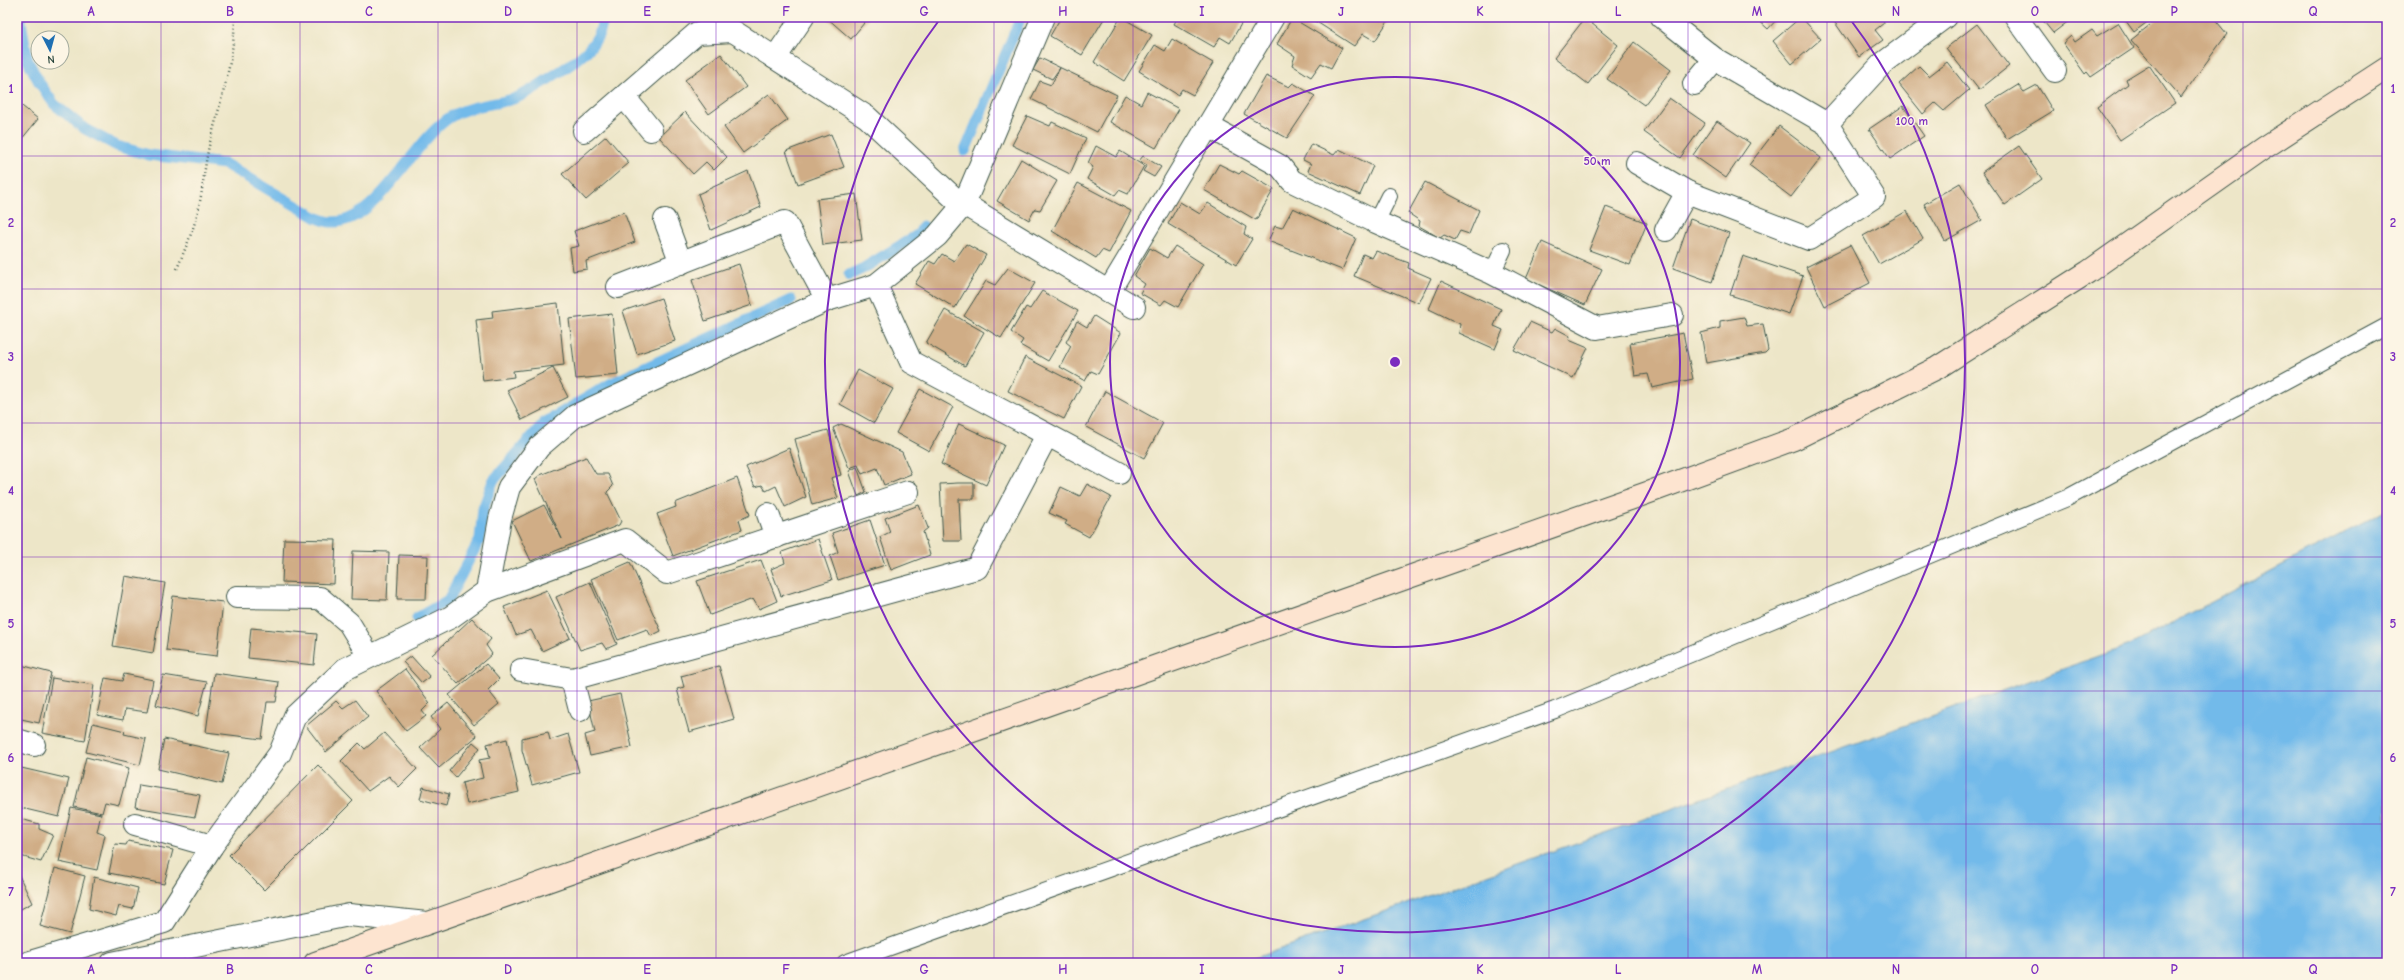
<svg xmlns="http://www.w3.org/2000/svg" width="2404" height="980" viewBox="0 0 2404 980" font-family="'Comic Neue',sans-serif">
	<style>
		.water { fill: #72baea; stroke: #487c8f }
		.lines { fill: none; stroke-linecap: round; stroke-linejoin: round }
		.stream { stroke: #72baea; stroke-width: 11 }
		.building { fill: #d0ad86 }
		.lane-casing { stroke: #3e564a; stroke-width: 18 }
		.street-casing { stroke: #3e564a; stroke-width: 24 }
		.secondary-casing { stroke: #3e564a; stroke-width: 24 }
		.path { stroke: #3e564a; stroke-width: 2.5; stroke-dasharray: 1 3; stroke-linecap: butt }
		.lane { stroke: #fff; stroke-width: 16 }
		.street { stroke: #fff; stroke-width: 22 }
		.secondary { stroke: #fde4d0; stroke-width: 22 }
		.grid { fill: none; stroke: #7b2cbf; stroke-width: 1; stroke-opacity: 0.55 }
		.ring { fill: none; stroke: #7b2cbf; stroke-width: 2 }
		.centre { fill: #7b2cbf; stroke: #fcf5e5; stroke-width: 2 }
		.ring-label { font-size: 12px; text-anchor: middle; font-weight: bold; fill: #7b2cbf; stroke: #fcf5e5; stroke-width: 3; stroke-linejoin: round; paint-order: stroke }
		.neatline { fill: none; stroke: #7b2cbf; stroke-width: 1.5 }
		.grid-label { font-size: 13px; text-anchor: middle; font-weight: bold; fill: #7b2cbf }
	</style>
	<rect width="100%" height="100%" fill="#fcf5e5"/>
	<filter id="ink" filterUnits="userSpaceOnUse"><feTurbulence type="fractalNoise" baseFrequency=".025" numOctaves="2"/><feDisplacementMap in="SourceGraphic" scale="8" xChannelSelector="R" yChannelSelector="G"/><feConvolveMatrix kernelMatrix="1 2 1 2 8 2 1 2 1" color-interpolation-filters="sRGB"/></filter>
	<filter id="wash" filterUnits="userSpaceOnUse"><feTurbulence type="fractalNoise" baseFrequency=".012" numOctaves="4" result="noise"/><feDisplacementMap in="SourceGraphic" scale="16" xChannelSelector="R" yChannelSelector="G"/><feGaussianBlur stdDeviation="0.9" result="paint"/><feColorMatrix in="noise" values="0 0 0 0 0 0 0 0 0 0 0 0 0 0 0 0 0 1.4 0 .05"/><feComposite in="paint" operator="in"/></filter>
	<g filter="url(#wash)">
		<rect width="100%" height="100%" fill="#ede6c8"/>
		<!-- water -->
		<path class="water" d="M2387,510v453h-1146l889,-318z"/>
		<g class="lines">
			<!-- stream -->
			<g class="stream">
				<path d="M20,17l8,44 11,21 15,22 31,25 32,17 32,9 76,9 92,54c4,1 10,4 15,4 46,2 82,-84 120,-106 18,-11 41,-11 61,-17 13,-4 26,-14 37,-21 23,-15 51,-30 53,-61"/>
				<path d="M965,151l56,-134"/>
				<path d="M849,275l15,-7 55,-34 4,-8"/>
				<path d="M417,618l31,-18 32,-61 3,-30 10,-28 51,-58 66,-39 181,-84"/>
			</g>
		</g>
		<g id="blocks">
			<!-- building -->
			<g class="building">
				<path d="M826,17h43l-18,22z"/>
				<path d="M1061,17h44l-23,38 -32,-19z"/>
				<path d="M1121,17l31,18 -28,46 -30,-19z"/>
				<path d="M1178,17h67l-15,26 -10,-6 -6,10 -40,-23z"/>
				<path d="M1309,17h72l7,4 -13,20 -12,-7 -9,12z"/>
				<path d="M1755,17h24l-11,12z"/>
				<path d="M1801,17l20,22 -29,25 -19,-23z"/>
				<path d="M1831,17h52l1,6 -9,7 8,10 -24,17z"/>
				<path d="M2040,17h34l-21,16z"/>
				<path d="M2123,17h31l-20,15z"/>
				<path d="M2160,17h53l14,17 -46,63 -50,-57z"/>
				<path d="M1292,18l50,30 -11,20 -10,-5 -10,14 -19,-12 3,-9 -18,-12z"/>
				<path d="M1585,18l33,27 -30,39 -34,-26z"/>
				<path d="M2118,23l16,25 -43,29 -4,-5 -2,2 -22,-31 8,-7 4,6 17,-12 5,6z"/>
				<path d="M1977,24l32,42 -30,24 -33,-42z"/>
				<path d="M1172,39l41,24 -20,32 -11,-6 -4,6 -39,-24 16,-26 10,6z"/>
				<path d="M1634,42l37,28 -27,35 -37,-26z"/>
				<path d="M721,54l25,33 -37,27 -24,-34z"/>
				<path d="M1040,58l77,37 -20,37 -66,-33 9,-18 11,4 9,-17 -8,11 -19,-9z"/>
				<path d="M1947,62l22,28 -25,21 -9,-8 -12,11 -24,-30 20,-18 10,10z"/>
				<path d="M2149,65l26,38 -55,37 -23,-33 31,-23 -2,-5z"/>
				<path d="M1266,76l23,11 4,-4 22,13 -28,42 -43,-24z"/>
				<path d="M2018,85l6,7 13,-7 16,26 -46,28 -21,-34z"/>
				<path d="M1147,92l32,17 -23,39 -46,-26 15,-27 16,9z"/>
				<path d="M769,94l19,26 -45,33 -19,-26z"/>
				<path d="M1669,98l36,25 -25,35 -36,-26z"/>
				<path d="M17,102l21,17 -21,26z"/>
				<path d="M1903,106l21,30 -34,23 -21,-30z"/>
				<path d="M685,112l42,45 -13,13 -8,-8 -13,12 -34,-37z"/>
				<path d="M1027,116l23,10 2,-4 34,16 -16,36 -58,-29z"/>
				<path d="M1717,121l33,22 -24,35 -33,-23z"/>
				<path d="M1779,126l42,32 -30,39 -42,-32z"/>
				<path d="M831,134l13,33 -46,17 -12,-33z"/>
				<path d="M606,136l23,27 -43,37 -24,-26z"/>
				<path d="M1311,144l23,11 5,-6 34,17 -13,29 -52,-24 3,-7 -8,-4z"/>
				<path d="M1096,146l20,11 4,-6 24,15 -16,28 -9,-4 -4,5 -28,-16 6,-12 -5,-4z"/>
				<path d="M2019,146l23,33 -37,26 -23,-33z"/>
				<path d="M1143,156l18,11 -7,10 -11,-6 4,-6 -8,-4z"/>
				<path d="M1021,159l36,22 -17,29 -5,-1 -6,11 -32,-19z"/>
				<path d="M1219,164l20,10 3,-3 32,18 -18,31 -52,-30z"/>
				<path d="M748,171l13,36 -50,23 -13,-36z"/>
				<path d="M1425,182l54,28 -10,24 -9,-3 -5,9 -11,-5 -4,3 -21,-12 1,-5 -12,-8z"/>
				<path d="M1078,183l53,28 -22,42 -7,-3 -6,8 -44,-27z"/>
				<path d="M1960,183l22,37 -37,21 -21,-37z"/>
				<path d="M856,194l6,46 -39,5 -6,-46z"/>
				<path d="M1180,202l20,12 8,-11 38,24 -2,7 8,5 -16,26 -68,-41z"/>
				<path d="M1606,207l41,16 -17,42 -41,-15z"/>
				<path d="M1293,208l63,30 -14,32 -74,-29 7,-15 7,2z"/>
				<path d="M1907,211l16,28 -44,25 -16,-28z"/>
				<path d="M624,212l11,30 -49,19 1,8 -14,2 -3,-23 9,-2 -5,-15z"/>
				<path d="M1690,219l39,14 -17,49 -39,-14z"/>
				<path d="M1542,242l60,27 -17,36 -59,-26z"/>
				<path d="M966,244l20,11 -31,53 -40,-24 14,-23 6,3 7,-10 12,7z"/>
				<path d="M1850,245l20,38 -45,23 -19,-39z"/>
				<path d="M1175,246l28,18 -25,43 -13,-7 -4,5 -21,-12 5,-9 -11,-8 16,-28 17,10z"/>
				<path d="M1376,251l33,12 -1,5 23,10 -12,25 -65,-27 9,-22 9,4z"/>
				<path d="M1743,256l60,20 -14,38 -59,-19z"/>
				<path d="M739,264l13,41 -47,16 -13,-41z"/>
				<path d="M1008,268l27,15 -34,55 -37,-22 22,-35 9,4z"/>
				<path d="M1441,281l60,28 -7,17 9,4 -8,19 -36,-16 1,-9 -31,-15z"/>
				<path d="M1042,291l36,20 -30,50 -28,-16 3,-5 -12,-8 15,-25 4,2z"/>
				<path d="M661,298l14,43 -38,13 -14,-43z"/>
				<path d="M558,303l6,62 -51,6 1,6 -31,4 -7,-61 17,-2 -1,-7z"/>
				<path d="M945,310l39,22 -19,34 -39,-23z"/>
				<path d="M612,314l6,61 -42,4 -7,-60z"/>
				<path d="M1094,316l27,17 -23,41 -7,-3 -6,10 -25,-14 11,-21 -5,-4 11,-21 10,6z"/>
				<path d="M1744,317l3,9 16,-2 5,26 -3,3 -59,10 -5,-30 19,-5v-7z"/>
				<path d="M1530,322l22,10 3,-4 15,8 -1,4 19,8 -15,30 -59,-28z"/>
				<path d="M1683,333l10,46 -41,9 -4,-14 -13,2 -5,-33z"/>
				<path d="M1025,357l56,29 -17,33 -56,-28z"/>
				<path d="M553,368l15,29 -46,23 -15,-30z"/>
				<path d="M858,370l35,19 -19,34 -34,-19z"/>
				<path d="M920,389l33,18 -24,44 -33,-18z"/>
				<path d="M1105,391l58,32 -19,35 -58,-31z"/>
				<path d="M841,424l61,28 9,22 -27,11 -7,-17 -15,6 -4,-9 -9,3 -16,-40z"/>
				<path d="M959,424l45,21 -18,40 -45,-21z"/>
				<path d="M828,430l13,45 -10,3 7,20 -26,7 -17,-66z"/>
				<path d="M789,448l17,49 -21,10 -9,-21 -10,5 -4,-6 -7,2 -9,-20z"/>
				<path d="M586,457l10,17h12l5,12 -6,6 14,29 -2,4 -88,36 -19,-40 32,-16 18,34 -27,-60 5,-4z"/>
				<path d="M857,467l9,25 -8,4 -9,-25z"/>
				<path d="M737,478l13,37 -11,5 3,10 -69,26 -16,-42 19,-7 -1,-4z"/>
				<path d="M958,483h16v16h-15l2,42h-18l-3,-57z"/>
				<path d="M1087,484l24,13 -22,40 -24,-13 2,-3 -18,-8 12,-26 19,9z"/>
				<path d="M919,505l9,23 -5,4 7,23 -39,15 -11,-33 10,-5 -5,-14z"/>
				<path d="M870,520l15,45 -47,15 -8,-24 8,-4 -6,-19z"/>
				<path d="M284,539l52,1 -2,44 -52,-2z"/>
				<path d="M818,539l14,41 -51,16 -10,-27 14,-6 -3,-11z"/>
				<path d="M353,551l36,1 -2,48 -36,-1z"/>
				<path d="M399,555l29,1 -2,43h-29z"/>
				<path d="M761,560l16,41 -18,8 -6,-10 -43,16 -13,-34z"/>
				<path d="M630,562l31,69 -10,5 -4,-7 -29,11 -27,-61z"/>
				<path d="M125,576l40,7 -12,70 -40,-7z"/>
				<path d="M590,582l27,62 -11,5 -4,-6 -22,7 -24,-53z"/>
				<path d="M547,590l23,48 -28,13 -11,-21 -15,5 -12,-28z"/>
				<path d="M173,596l50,6 -6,54 -51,-6z"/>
				<path d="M472,618l19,21 -5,6 6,9 -34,30 -26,-29z"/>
				<path d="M251,628l66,6 -3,31 -66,-7z"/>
				<path d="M411,656l19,21 -8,6 -19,-21z"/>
				<path d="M17,664l34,9 -12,50 -22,-5z"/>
				<path d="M486,664l13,15 -11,11 11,14 -25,21 -25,-30z"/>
				<path d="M719,666l15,53 -45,13 -12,-43 7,-2 -3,-11z"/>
				<path d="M405,669l25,34 -8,8 4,5 -20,15 -30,-40z"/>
				<path d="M214,673l65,9 -3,20h-9l-5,37 -56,-7z"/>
				<path d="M124,674l29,6 -6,32 -22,-3 -2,11 -26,-5 8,-37 17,3z"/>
				<path d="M163,675l44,7 -9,34 -42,-11z"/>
				<path d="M52,678l42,7 -9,56 -43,-8z"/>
				<path d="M620,694l12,53 -42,9 -5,-21 10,-3 -7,-31z"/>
				<path d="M355,700l13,17 -42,35 -20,-26 30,-25 7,7z"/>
				<path d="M448,703l29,33 -38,32 -19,-20 20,-19 -9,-12z"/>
				<path d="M93,723l32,8 -1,3 22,5 -6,26 -54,-13z"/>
				<path d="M548,732l2,8 18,-6 11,38 -47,13 -10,-35v-12z"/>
				<path d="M384,733l33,36 -18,18 -10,-11 -21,15 -27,-30 18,-18 6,6z"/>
				<path d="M164,739l65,14 -7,31 -64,-15z"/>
				<path d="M507,739l12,53 -52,12 -5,-21 21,-5 -4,-18 11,-2 -3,-14z"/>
				<path d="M473,742l7,6 -24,29 -7,-6z"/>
				<path d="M86,757l43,11 -10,37 -14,-3 -3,11 -28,-6z"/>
				<path d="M318,765l35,36 -89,89 -35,-35z"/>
				<path d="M17,767l52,12 -10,38 -42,-10z"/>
				<path d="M139,785l61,10 -5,22 -60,-10z"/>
				<path d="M423,787l26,7 -3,12 -26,-7z"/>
				<path d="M71,808l30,6 -4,18 8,3 -8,35 -38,-8z"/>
				<path d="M17,818l22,6v5l14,6 -12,27 -24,-7z"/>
				<path d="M128,841l45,9 -9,34 -55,-11 6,-29 11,1z"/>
				<path d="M55,868l30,8 -15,58 -30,-8z"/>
				<path d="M17,871l15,32 -15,8z"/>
				<path d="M94,877l44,11 -5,21 -14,-3 -3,10 -27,-7z"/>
			</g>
		</g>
	</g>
	<g filter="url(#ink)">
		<use href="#blocks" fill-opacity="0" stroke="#3e564a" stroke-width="1"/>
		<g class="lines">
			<defs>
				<g id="lane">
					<path d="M1376,222l13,-26"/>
					<path d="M1492,273l11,-23"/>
					<path d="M845,963l710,-253 512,-212 320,-172"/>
				</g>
				<g id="street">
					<path d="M2016,17l39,54"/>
					<path d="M775,58l28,-41"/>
					<path d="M1694,84l21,-25"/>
					<path d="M625,98l26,32"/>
					<path d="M1827,124l55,-60 63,-47"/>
					<path d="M1208,126l65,-109"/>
					<path d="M584,131l113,-98 36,-2 134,86 87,81 180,109"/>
					<path d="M1637,163l50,29 122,47 65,-42 -47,-73 -112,-65 -53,-42"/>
					<path d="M665,220l16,43"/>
					<path d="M1666,230l21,-38"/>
					<path d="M876,285l35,77 208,111"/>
					<path d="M618,287l167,-65 42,78"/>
					<path d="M1109,291l99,-165 72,40 12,15 84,41 116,51 105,55 75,-13"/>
					<path d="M768,514l8,23"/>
					<path d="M487,591l13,-72 9,-32 30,-40 36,-31 252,-116 49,-15 61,-49 27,-32 79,-187"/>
					<path d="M237,597l83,1 29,25 20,33"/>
					<path d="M521,670l51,9 405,-111 70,-133"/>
					<path d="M572,679l8,31"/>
					<path d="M17,740l17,5"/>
					<path d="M135,824l77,22"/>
					<path d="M27,963l137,-41 48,-76 68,-93 15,-37 50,-47 106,-52 36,-26 138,-51 42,33 241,-81"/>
					<path d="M112,963l237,-48 78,8"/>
				</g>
				<path id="secondary" d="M315,963l1332,-470 147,-54 143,-71 151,-96 176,-124 123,-80"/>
			</defs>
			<!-- lane casing -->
			<use href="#lane" class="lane-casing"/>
			<!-- street casing -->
			<use href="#street" class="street-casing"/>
			<!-- secondary casing -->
			<use href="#secondary" class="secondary-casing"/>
			<!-- path -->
			<path class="path" d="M177,269c7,-18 15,-35 20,-54 6,-23 7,-47 12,-69 11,-43 25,-85 26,-129"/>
			<!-- lane -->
			<use href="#lane" class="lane"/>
			<!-- street -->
			<use href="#street" class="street"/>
			<!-- secondary -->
			<use href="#secondary" class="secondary"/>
		</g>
	</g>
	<!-- grid -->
	<path class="grid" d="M161,17v946M300,17v946M438,17v946M577,17v946M716,17v946M855,17v946M994,17v946M1133,17v946M1271,17v946M1410,17v946M1549,17v946M1688,17v946M1827,17v946M1966,17v946M2104,17v946M2243,17v946M17,156h2370M17,289h2370M17,423h2370M17,557h2370M17,691h2370M17,824h2370"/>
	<!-- distance rings -->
	<g class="ring">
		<circle cx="1395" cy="362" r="285"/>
		<path d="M1850 19A570 570 0 1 1 940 19"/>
	</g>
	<circle cx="1395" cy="362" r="6" class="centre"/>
	<g class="ring-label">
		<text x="1912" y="125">100 m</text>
		<text x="1597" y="165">50 m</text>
	</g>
	<!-- margin -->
	<rect width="2404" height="980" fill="none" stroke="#fcf5e5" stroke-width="44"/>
	<!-- north arrow -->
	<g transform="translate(50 50) rotate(174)"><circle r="19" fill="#fcf5e5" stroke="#a4ab9e"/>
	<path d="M0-3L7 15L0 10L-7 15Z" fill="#1f6fb2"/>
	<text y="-6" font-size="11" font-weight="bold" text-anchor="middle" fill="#1f3d34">N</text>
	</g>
	<rect x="22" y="22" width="2360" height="936" class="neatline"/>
	<g class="grid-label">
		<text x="91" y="16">A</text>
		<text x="230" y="16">B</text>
		<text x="369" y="16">C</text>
		<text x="508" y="16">D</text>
		<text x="647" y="16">E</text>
		<text x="786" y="16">F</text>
		<text x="924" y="16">G</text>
		<text x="1063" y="16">H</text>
		<text x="1202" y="16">I</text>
		<text x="1341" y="16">J</text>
		<text x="1480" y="16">K</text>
		<text x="1618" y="16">L</text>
		<text x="1757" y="16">M</text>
		<text x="1896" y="16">N</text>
		<text x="2035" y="16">O</text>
		<text x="2174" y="16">P</text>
		<text x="2313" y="16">Q</text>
		<text x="11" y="93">1</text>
		<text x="2393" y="93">1</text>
		<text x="11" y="227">2</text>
		<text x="2393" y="227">2</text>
		<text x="11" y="361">3</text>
		<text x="2393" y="361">3</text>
		<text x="11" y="495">4</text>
		<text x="2393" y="495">4</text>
		<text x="11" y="628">5</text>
		<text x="2393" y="628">5</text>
		<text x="11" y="762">6</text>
		<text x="2393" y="762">6</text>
		<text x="11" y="896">7</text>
		<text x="2393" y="896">7</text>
		<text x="91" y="974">A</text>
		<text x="230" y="974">B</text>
		<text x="369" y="974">C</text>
		<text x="508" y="974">D</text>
		<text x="647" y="974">E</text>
		<text x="786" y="974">F</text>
		<text x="924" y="974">G</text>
		<text x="1063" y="974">H</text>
		<text x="1202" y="974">I</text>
		<text x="1341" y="974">J</text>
		<text x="1480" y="974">K</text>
		<text x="1618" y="974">L</text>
		<text x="1757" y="974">M</text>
		<text x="1896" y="974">N</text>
		<text x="2035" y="974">O</text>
		<text x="2174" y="974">P</text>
		<text x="2313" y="974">Q</text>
	</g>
</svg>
